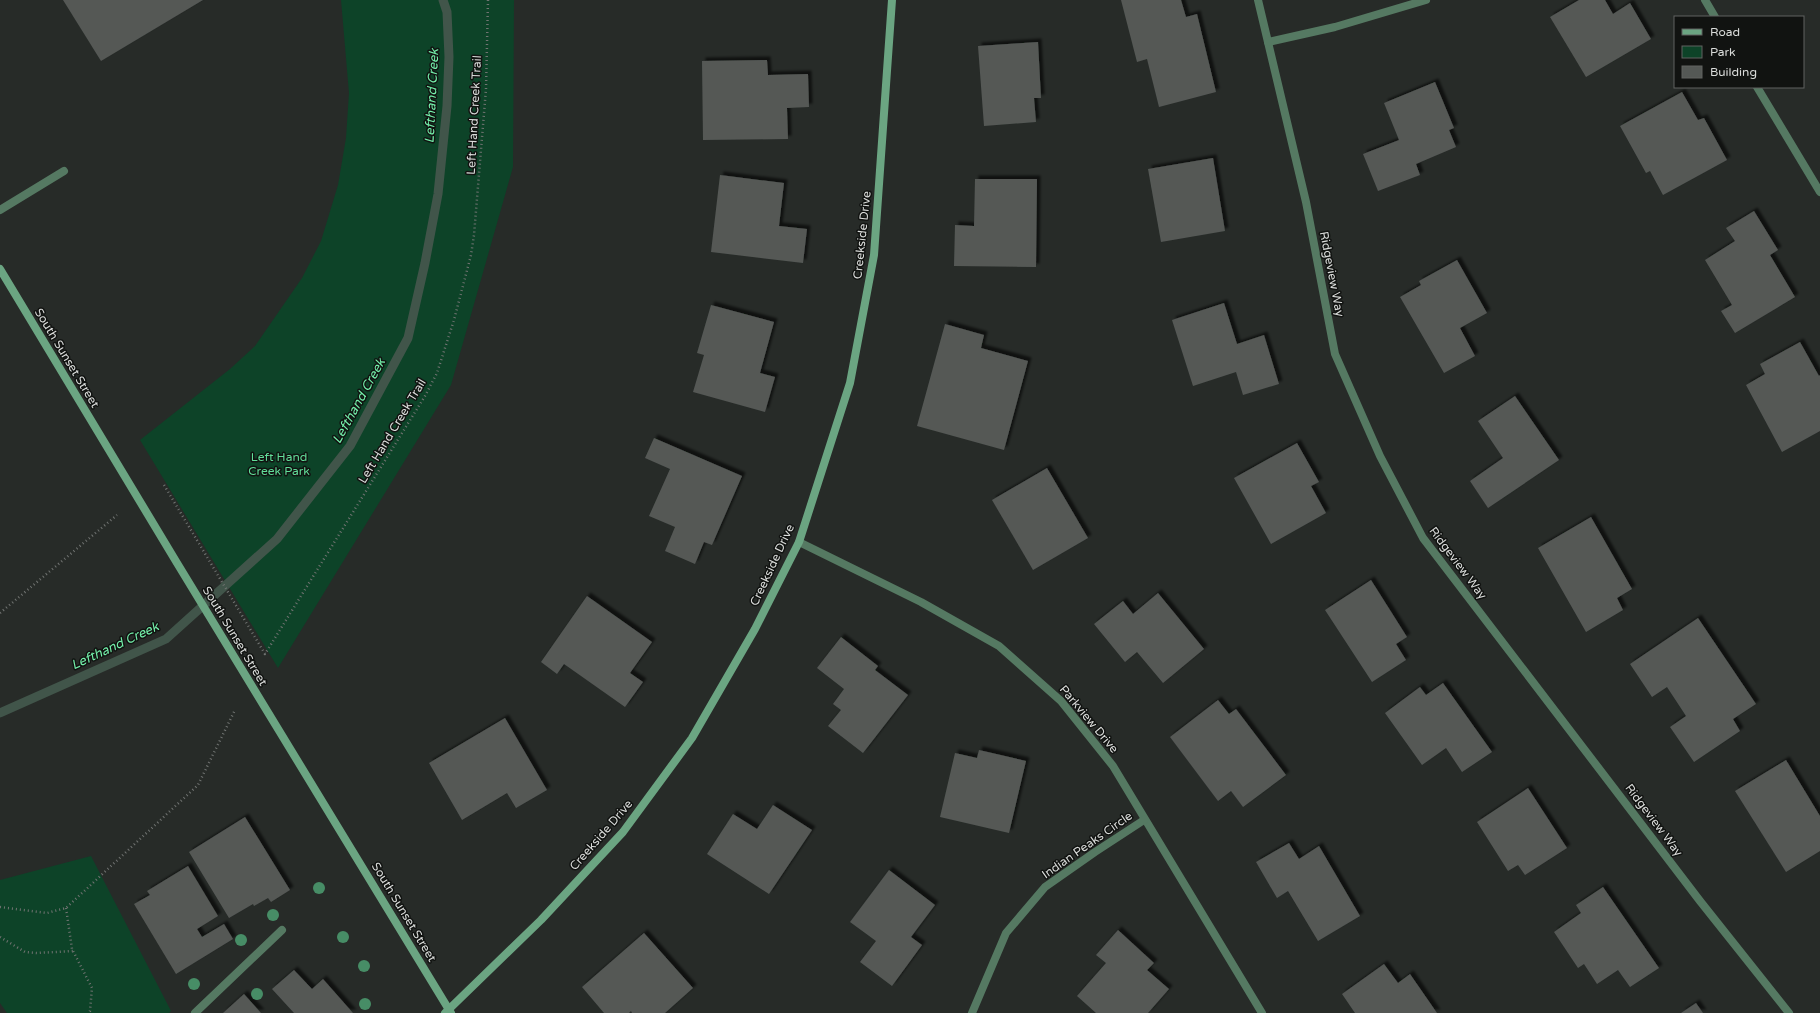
<svg xmlns="http://www.w3.org/2000/svg" width="1820" height="1013" viewBox="0 0 1820 1013" font-family="'Varela Round',sans-serif">
	<style>
		.green { fill: #0d4328 }
		.lines { fill: none; stroke-linecap: round; stroke-linejoin: round }
		.stream { stroke: #41554a; stroke-width: 9 }
		.building { fill: #545855; filter: url(#shadow) }
		.path { stroke: #717472; stroke-width: 2.5; stroke-dasharray: 1 3; stroke-linecap: butt }
		.lane { stroke: #557962; stroke-width: 8 }
		.street { stroke: #557962; stroke-width: 8 }
		.secondary { stroke: #6ba582; stroke-width: 8 }
		.tree { fill: #478d66 }
		.labels { text-anchor: middle; dominant-baseline: central; stroke-width: 3; stroke-linejoin: round; paint-order: stroke }
		.street-label { font-size: 12px; fill: #dadcda; stroke: #111311 }
		.park-label { font-size: 12px; fill: #61de99; stroke: #111311 }
		.water-label { font-size: 13px; font-style: italic; fill: #74f1ab; stroke: #111311 }
	</style>
	<defs>
		<filter id="shadow"><feDropShadow dx="3.5" dy="-3.5" stdDeviation="1" flood-color="#0009"/></filter>
	</defs>
	<rect width="100%" height="100%" fill="#272b28"/>
	<!-- green -->
	<g class="green">
		<path d="M341,0h173l-1,167 -62,218 -173,283 -138,-228 90,-71 25,-23 47,-68 19,-37 17,-56 8,-47 3,-45z"/>
		<path d="M91,856l80,155 -2,2h-162l-7,-10v-123z"/>
	</g>
	<g class="lines">
		<!-- stream -->
		<path class="stream" d="M0,713l166,-74 111,-100 73,-93 58,-108 17,-75 13,-69 9,-88 2,-49 -2,-45 -4,-12"/>
	</g>
	<!-- building -->
	<g class="building">
		<path d="M63,0h140l-102,61z"/>
		<path d="M1121,0h60l5,17 11,-3 19,78 -57,15 -12,-48 -10,3z"/>
		<path d="M1579,0h26l8,14 17,-11 21,36 -65,38 -36,-60z"/>
		<path d="M1038,42l3,56h-7l2,24 -52,4 -6,-80z"/>
		<path d="M767,60l1,15 40,-1 1,33 -22,1 1,31 -85,1 -1,-79z"/>
		<path d="M1435,82l19,46 -5,2 7,17 -40,17 4,11 -42,16 -15,-37 36,-14 -15,-37z"/>
		<path d="M1682,92l16,28 6,-2 23,42 -64,35 -13,-24 -4,2 -26,-47z"/>
		<path d="M1213,158l12,73 -64,11 -13,-73z"/>
		<path d="M720,175l64,8 -5,43 28,3 -4,34 -92,-11z"/>
		<path d="M975,179h62l-1,88 -82,-1 1,-41 19,1z"/>
		<path d="M1754,211l24,39 -8,5 25,42 -60,36 -14,-22 11,-6 -27,-45 30,-19 -9,-13z"/>
		<path d="M1457,260l30,53 -27,15 15,28 -31,17 -44,-76 21,-12 -2,-4z"/>
		<path d="M1224,303l13,41 27,-9 15,49 -36,11 -7,-23 -43,14 -21,-66z"/>
		<path d="M711,305l63,17 -14,51 15,4 -10,35 -72,-20 11,-37 -7,-2z"/>
		<path d="M945,324l39,11 -3,13 47,13 -24,89 -87,-24z"/>
		<path d="M1800,342l19,34 1,-1v56l-38,21 -36,-67 19,-11 -5,-10z"/>
		<path d="M1515,396l44,64 -71,48 -18,-27 33,-23 -25,-37z"/>
		<path d="M654,438l88,38 -30,69 -8,-3 -9,22 -30,-13 10,-24 -26,-11 21,-47 -25,-11z"/>
		<path d="M1297,443l22,39 -8,4 15,27 -55,31 -37,-66z"/>
		<path d="M1047,468l41,70 -55,32 -41,-70z"/>
		<path d="M1591,517l41,72 -15,9 6,12 -37,22 -48,-84z"/>
		<path d="M1371,580l36,57 -11,7 10,16 -34,22 -47,-72z"/>
		<path d="M1158,593l46,56 -41,34 -26,-31 -12,10 -31,-38 29,-23 10,13z"/>
		<path d="M587,596l65,46 -22,31 13,9 -18,25 -61,-43 -7,10 -16,-12z"/>
		<path d="M1698,618l58,86 -23,15 7,12 -46,31 -24,-35 16,-11 -19,-29 -15,10 -22,-33z"/>
		<path d="M841,637l37,29 -3,4 33,25 -45,58 -35,-27 13,-16 -8,-6 11,-15 -27,-21z"/>
		<path d="M1443,683l49,69 -30,20 -16,-24 -24,17 -37,-52 35,-26 6,8z"/>
		<path d="M1218,700l11,14 7,-5 50,66 -43,32 -12,-16 -13,10 -48,-64z"/>
		<path d="M505,718l42,72 -31,18 -9,-15 -45,27 -33,-57z"/>
		<path d="M979,750l47,11 -17,72 -69,-16 15,-64 22,5z"/>
		<path d="M1786,760l34,56v35l-34,21 -51,-81z"/>
		<path d="M1528,788l39,60 -42,27 -7,-10 -10,6 -31,-49z"/>
		<path d="M773,805l39,25 -43,64 -62,-40 26,-40 24,15z"/>
		<path d="M245,817l45,73 -19,12 -3,-4 -14,8 -1,-2 -24,14 -40,-66z"/>
		<path d="M1289,843l10,16 20,-13 41,70 -42,25 -30,-50 -11,7 -21,-36z"/>
		<path d="M188,866l30,50 -21,13 5,8 22,-13 9,15 -57,35 -42,-70 16,-9 -3,-4z"/>
		<path d="M889,870l46,35 -24,32 11,8 -30,41 -32,-24 16,-21 -26,-19z"/>
		<path d="M1603,887l56,81 -29,19 -12,-17 -21,14 -13,-20 -6,4 -24,-36 27,-19 -5,-8z"/>
		<path d="M1118,930l36,33 -7,7 22,19 -21,24h-52l-19,-17 29,-33 -10,-8z"/>
		<path d="M644,933l49,55 -28,25h-33l-1,-2 -2,2h-25l-22,-26z"/>
		<path d="M1384,964l14,19 12,-9 27,39h-82l-13,-19z"/>
		<path d="M294,970l18,19 11,-10 30,34h-59l-22,-24z"/>
		<path d="M244,994l17,19h-38z"/>
		<path d="M1696,1003l7,10h-22z"/>
	</g>
	<g class="lines">
		<!-- path -->
		<g class="path">
			<path d="M164,485l101,169 160,-258 12,-23 17,-53 17,-65 3,-20 12,-146 2,-89"/>
			<path d="M0,613l117,-98"/>
			<path d="M0,907l47,6 19,-5 132,-123 37,-75"/>
			<path d="M66,908l6,41 20,39 -2,23 -2,2"/>
			<path d="M0,937l25,15 12,1 36,-2"/>
		</g>
		<!-- lane -->
		<path class="lane" d="M0,210l64,-39"/>
		<!-- street -->
		<g class="street">
			<path d="M1258,0l48,202 29,152 45,102 43,82 277,363 89,112"/>
			<path d="M1705,0l10,17"/>
			<path d="M1268,42l67,-15 91,-27"/>
			<path d="M1757,87l63,105"/>
			<path d="M799,542l122,60 78,44 62,55 52,65 149,247"/>
			<path d="M195,1013l87,-83"/>
			<path d="M972,1013l34,-80 39,-46 50,-35 49,-32"/>
		</g>
		<!-- secondary -->
		<g class="secondary">
			<path d="M0,269l177,294 274,450"/>
			<path d="M445,1013l96,-93 82,-88 69,-94 63,-109 44,-87 51,-159 24,-128 18,-255"/>
		</g>
	</g>
	<!-- trees -->
	<g class="tree">
		<circle cx="319" cy="888" r="6"/>
		<circle cx="273" cy="915" r="6"/>
		<circle cx="343" cy="937" r="6"/>
		<circle cx="241" cy="940" r="6"/>
		<circle cx="364" cy="966" r="6"/>
		<circle cx="194" cy="984" r="6"/>
		<circle cx="257" cy="994" r="6"/>
		<circle cx="365" cy="1004" r="6"/>
	</g>
	<g class="labels">
		<!-- street labels -->
		<g class="street-label">
			<text transform="translate(474 115) rotate(-87)">Left Hand Creek Trail</text>
			<text transform="translate(862 235) rotate(-84)">Creekside Drive</text>
			<text transform="translate(1332 274) rotate(79)">Ridgeview Way</text>
			<text transform="translate(67 358) rotate(59)">South Sunset Street</text>
			<text transform="translate(392 431) rotate(-59)">Left Hand Creek Trail</text>
			<text transform="translate(1458 563) rotate(53)">Ridgeview Way</text>
			<text transform="translate(772 565) rotate(-65)">Creekside Drive</text>
			<text transform="translate(235 636) rotate(59)">South Sunset Street</text>
			<text transform="translate(1089 719) rotate(50)">Parkview Drive</text>
			<text transform="translate(1654 820) rotate(53)">Ridgeview Way</text>
			<text transform="translate(601 835) rotate(-49)">Creekside Drive</text>
			<text transform="translate(1087 845) rotate(-35)">Indian Peaks Circle</text>
			<text transform="translate(404 912) rotate(59)">South Sunset Street</text>
		</g>
		<!-- park labels -->
		<g class="park-label">
			<text x="279" y="457">Left Hand<tspan x="279" dy="14">Creek Park</tspan></text>
		</g>
		<!-- water labels -->
		<g class="water-label">
			<text transform="translate(432 96) rotate(-87)">Lefthand Creek</text>
			<text transform="translate(359 401) rotate(-61)">Lefthand Creek</text>
			<text transform="translate(115 646) rotate(-25)">Lefthand Creek</text>
		</g>
	</g>
	<!-- legend -->
	<rect x="1674" y="16" width="130" height="72" fill="#111311" stroke="#616361"/>
	<rect x="1682" y="29" width="20" height="6" fill="#6ba582" stroke="#616361"/>
	<text x="1710" y="36" font-size="12" fill="#dadcda">Road</text>
	<rect x="1682" y="46" width="20" height="12" fill="#0d4328" stroke="#616361"/>
	<text x="1710" y="56" font-size="12" fill="#dadcda">Park</text>
	<rect x="1682" y="66" width="20" height="12" fill="#545855" stroke="#616361"/>
	<text x="1710" y="76" font-size="12" fill="#dadcda">Building</text>
</svg>
